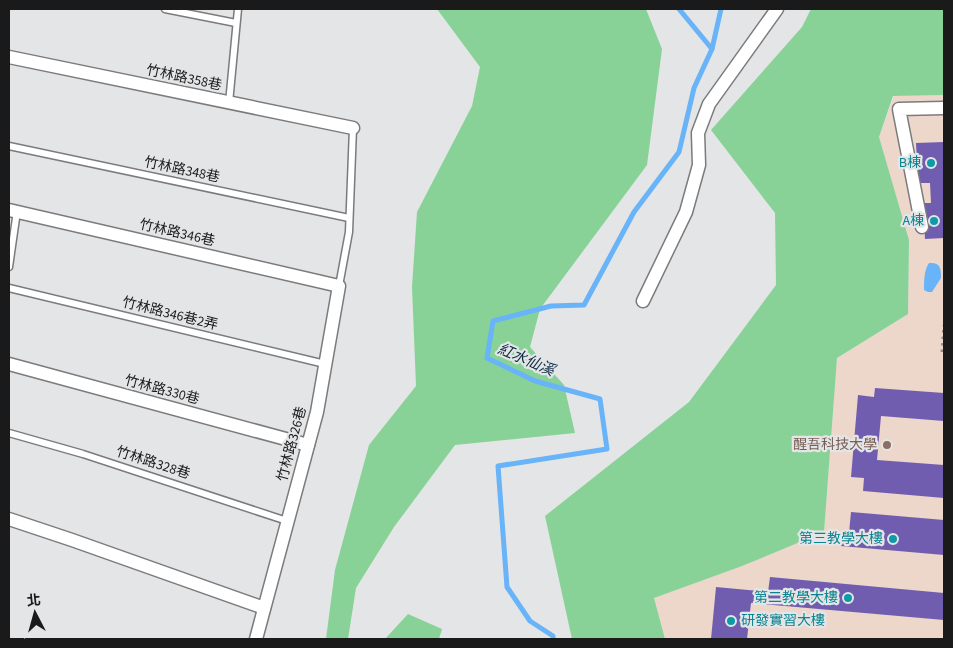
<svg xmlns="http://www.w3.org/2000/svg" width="953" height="648" viewBox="0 0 953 648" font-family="'Source Sans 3','Noto Sans TC',sans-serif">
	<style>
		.education { fill: #edd6ca }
		.green { fill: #88d298 }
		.water { fill: #69b3f9 }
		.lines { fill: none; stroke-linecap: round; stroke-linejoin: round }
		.stream { stroke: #69b3f9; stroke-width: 5 }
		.building { fill: #705daf }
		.lane-casing { stroke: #7b7b7d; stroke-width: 9 }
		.street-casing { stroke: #7b7b7d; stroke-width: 15 }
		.path { stroke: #8e8f8f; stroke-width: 3; stroke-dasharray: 2.5 4; stroke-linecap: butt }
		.lane { stroke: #fff; stroke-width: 6 }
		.street { stroke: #fff; stroke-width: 12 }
		.culture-dot { fill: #0f9aa8; stroke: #e4e5e6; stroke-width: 2 }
		.education-dot { fill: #8d6e63; stroke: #e4e5e6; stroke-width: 2 }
		.labels { text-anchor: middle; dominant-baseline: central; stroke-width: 4.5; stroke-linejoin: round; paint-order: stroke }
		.street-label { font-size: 14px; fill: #1a1a1a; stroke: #e4e5e6 }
		.culture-label { font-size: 14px; fill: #0d838f; stroke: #e4e5e6; text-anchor: end }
		.education-label { font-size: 14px; fill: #785e54; stroke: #e4e5e6; text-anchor: end }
		.water-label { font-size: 15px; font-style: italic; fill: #0c2c47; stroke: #e4e5e6 }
	</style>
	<rect width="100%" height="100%" fill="#e4e5e6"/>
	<!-- education -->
	<path class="education" d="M944,95v544h-279l-11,-41 87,-32 83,-34 13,-174 71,-44 1,-74 -30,-103 15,-41z"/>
	<!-- green -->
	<g class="green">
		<path d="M437,9h209l16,40 -15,116 -107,144 -10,38 34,38 11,48 -120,12 -61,82 -38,61 -8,51h-22l9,-69 34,-125 47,-59 -4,-99 5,-75 55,-106 8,-39z"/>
		<path d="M811,9h133v86l-51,1 -14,41 30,103 -1,74 -71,44 -13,174 -82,34 -88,32 11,41h-93l-27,-123 144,-114 87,-117 -1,-72 -64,-83 91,-103z"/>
		<path d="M408,614l34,15 -3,10h-54z"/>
	</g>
	<!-- water -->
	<path class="water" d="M929,263c11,-1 12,5 12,15l-9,14h-4l-4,-2c0,-9 0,-20 5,-27z"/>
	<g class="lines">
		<!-- stream -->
		<g class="stream">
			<path d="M679,9l33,40"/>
			<path d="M553,639v-3l-23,-15 -23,-34 -9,-121 109,-17 -7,-50 -65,-18 -48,-23 6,-37 58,-15 33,-1 50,-93 45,-60 15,-64 18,-39 9,-40"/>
		</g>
	</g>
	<!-- building -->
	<g class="building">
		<path d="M944,142v96l-19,1 -2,-36h8l-1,-20h-12l-2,-40z"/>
		<path d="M875,388l69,5v28l-63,-5 -4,44 67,5v33l-81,-7 1,-13 -13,-1 7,-82 16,2z"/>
		<path d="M851,512l93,8v35l-103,-9 2,-14 6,1z"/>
		<path d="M770,577l174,16v27l-193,-17 -4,36h-36l5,-52 52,5z"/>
	</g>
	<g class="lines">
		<defs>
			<g id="lane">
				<path d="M165,9l71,14"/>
				<path d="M229,103l9,-94"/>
				<path d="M9,146l340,72"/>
				<path d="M9,267l8,-56"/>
				<path d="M339,286l10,-54 4,-104"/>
				<path d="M9,288l316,76"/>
				<path d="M9,433l74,21 204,67"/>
			</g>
			<g id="street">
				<path d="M9,57l344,71"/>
				<path d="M9,210l330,76 -22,126 -61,227"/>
				<path d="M922,227l-23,-118 45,-1"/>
				<path d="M643,301l43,-89 13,-47 -1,-32 11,-29 68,-95"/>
				<path d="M9,364l299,81"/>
				<path d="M9,519l63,21 192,68"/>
			</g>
		</defs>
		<!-- lane casing -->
		<use href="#lane" class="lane-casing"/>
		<!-- street casing -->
		<use href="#street" class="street-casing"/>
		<!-- path -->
		<path class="path" d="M942,352l2,-27"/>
		<!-- lane -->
		<use href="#lane" class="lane"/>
		<!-- street -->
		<use href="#street" class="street"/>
	</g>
	<!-- markers -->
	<g class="culture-dot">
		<circle cx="931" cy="163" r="5"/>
		<circle cx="934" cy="221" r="5"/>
		<circle cx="893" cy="539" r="5"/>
		<circle cx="848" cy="598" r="5"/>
		<circle cx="731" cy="621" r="5"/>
	</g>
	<circle class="education-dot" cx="887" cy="445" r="5"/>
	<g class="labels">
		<!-- street labels -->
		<g class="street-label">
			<text transform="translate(184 78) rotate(12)">竹林路358巷</text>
			<text transform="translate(182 170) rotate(12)">竹林路348巷</text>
			<text transform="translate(177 233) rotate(13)">竹林路346巷</text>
			<text transform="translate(170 314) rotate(14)">竹林路346巷2弄</text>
			<text transform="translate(162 390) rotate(15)">竹林路330巷</text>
			<text transform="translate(292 444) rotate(-75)">竹林路326巷</text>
			<text transform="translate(153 463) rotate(18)">竹林路328巷</text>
		</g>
		<!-- culture labels -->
		<g class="culture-label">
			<text x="921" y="163">B棟</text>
			<text x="924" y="221">A棟</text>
			<text x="883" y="539">第三教學大樓</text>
			<text x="838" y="598">第二教學大樓</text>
			<text x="741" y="621" text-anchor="start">研發實習大樓</text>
		</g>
		<!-- education labels -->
		<g class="education-label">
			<text x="877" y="445">醒吾科技大學</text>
		</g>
		<!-- water labels -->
		<g class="water-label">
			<text transform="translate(526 360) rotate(23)">紅水仙溪</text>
		</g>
	</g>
	<!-- border -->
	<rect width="953" height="648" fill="none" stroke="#1a1a1a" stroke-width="20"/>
	<!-- north arrow -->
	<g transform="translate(35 613) rotate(354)" stroke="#e4e5e6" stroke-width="4" paint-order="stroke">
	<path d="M0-4L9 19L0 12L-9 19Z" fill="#1a1a1a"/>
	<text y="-8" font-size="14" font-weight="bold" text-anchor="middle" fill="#1a1a1a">北</text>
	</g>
</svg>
